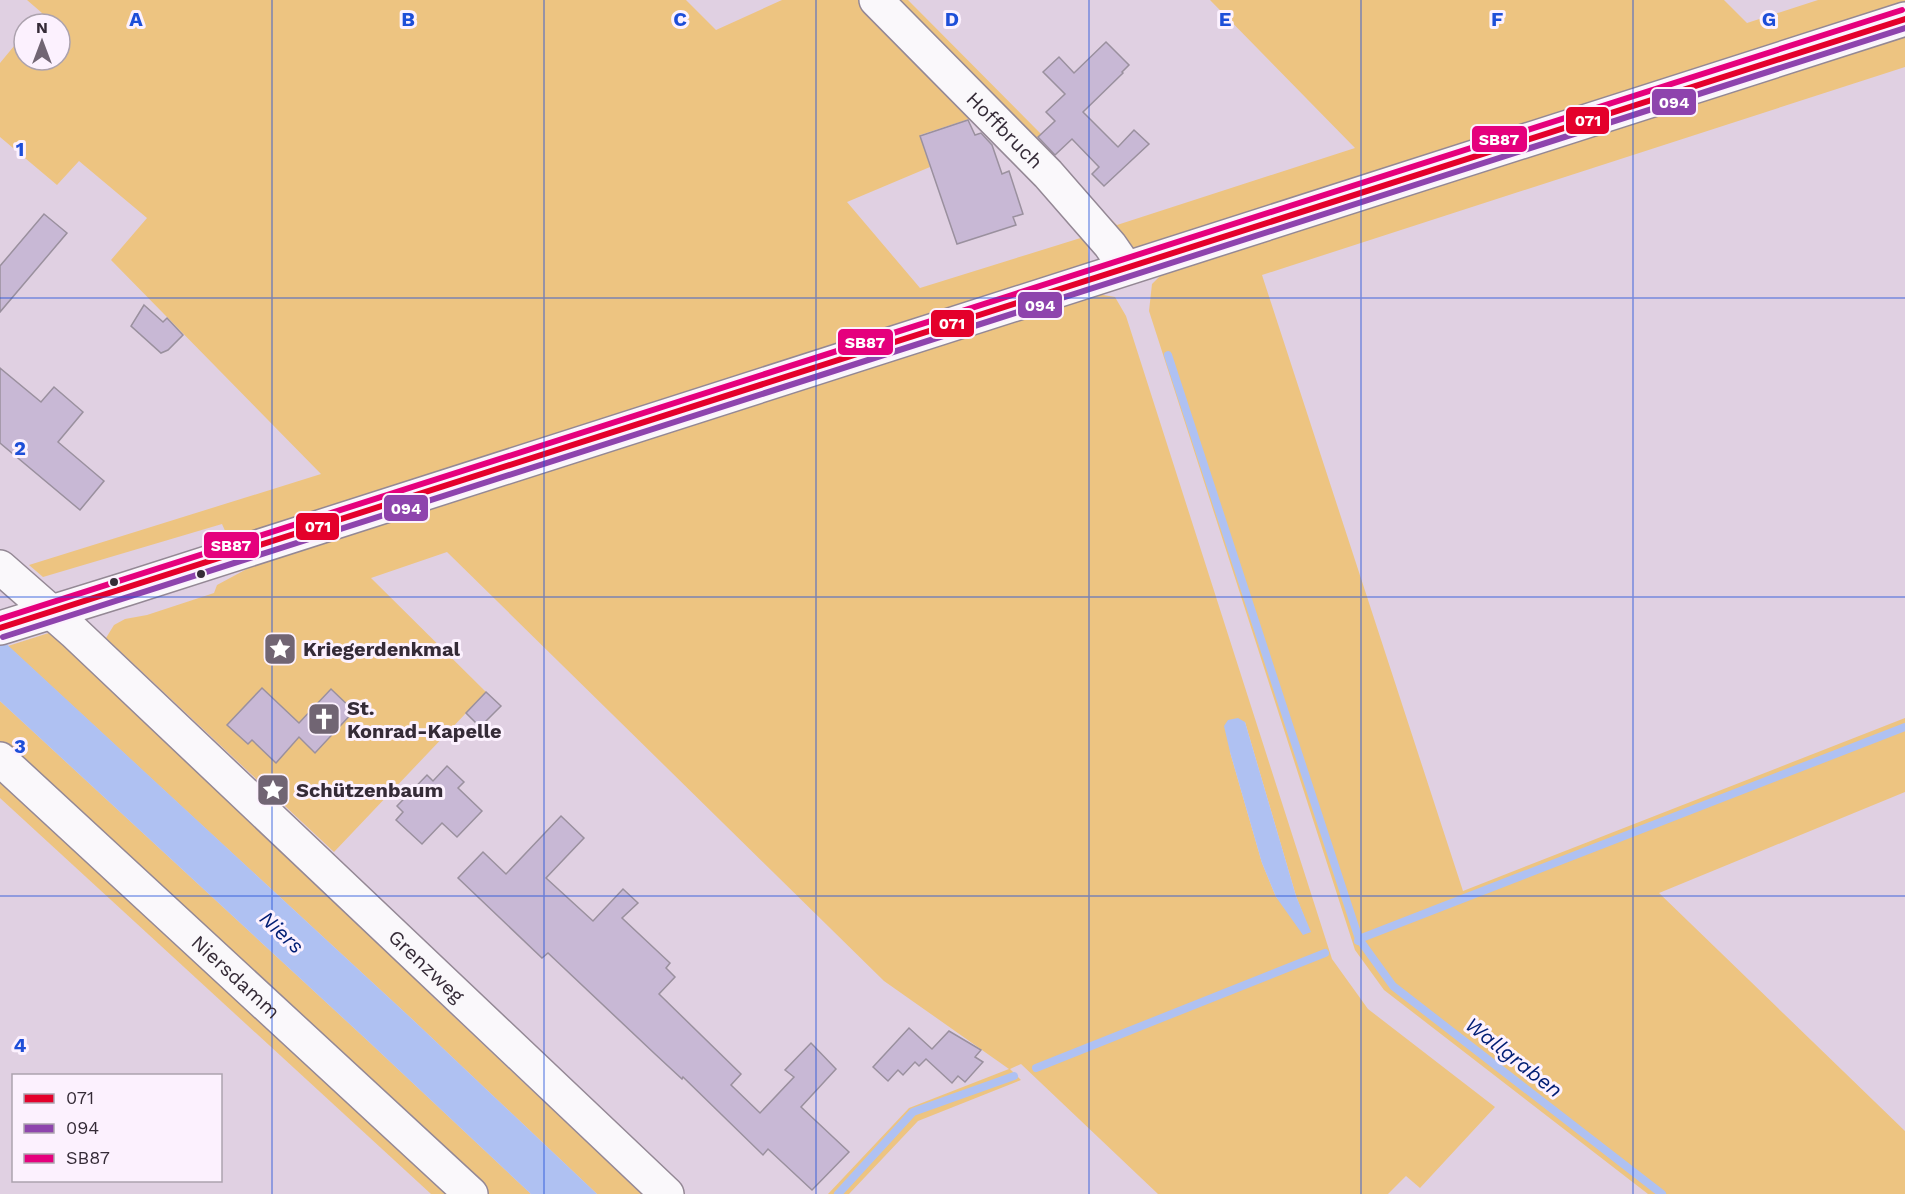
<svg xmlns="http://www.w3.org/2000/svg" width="1905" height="1194" viewBox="0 0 1905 1194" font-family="'Work Sans',sans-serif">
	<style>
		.green { fill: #edc481; fill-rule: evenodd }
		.water { fill: #afc1f2 }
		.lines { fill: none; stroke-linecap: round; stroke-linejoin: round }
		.stream { stroke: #afc1f2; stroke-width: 8 }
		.building { fill: #c8b8d5; stroke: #9a909e; stroke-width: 1.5 }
		.minor-casing { stroke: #948895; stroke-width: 36 }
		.major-casing { stroke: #948895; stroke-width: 36 }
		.minor { stroke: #faf8fb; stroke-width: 33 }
		.major { stroke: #faf8fb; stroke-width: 33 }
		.bus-1-casing { stroke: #fcf1fe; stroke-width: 10 }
		.bus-2-casing { stroke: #fcf1fe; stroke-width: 10 }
		.bus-3-casing { stroke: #fcf1fe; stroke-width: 10 }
		.bus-1 { stroke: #e4002b; stroke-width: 6 }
		.bus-2 { stroke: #8e44ad; stroke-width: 6 }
		.bus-3 { stroke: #e5007d; stroke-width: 6 }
		.grid { fill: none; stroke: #1d4ed8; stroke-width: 1.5; stroke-opacity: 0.55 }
		.bus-dot { fill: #352b37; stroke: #fcf1fe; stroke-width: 2 }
		.labels { text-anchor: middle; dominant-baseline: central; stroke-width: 6; stroke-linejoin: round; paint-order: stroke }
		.street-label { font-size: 20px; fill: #352b37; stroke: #fcf1fe }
		.poi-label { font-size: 20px; font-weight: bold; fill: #352b37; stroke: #fcf1fe; text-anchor: start }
		.water-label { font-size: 21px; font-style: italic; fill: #001d74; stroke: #fcf1fe }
		.grid-label { font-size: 20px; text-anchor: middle; font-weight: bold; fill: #1d4ed8; stroke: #fcf1fe; stroke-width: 6; stroke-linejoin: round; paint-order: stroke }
		.line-badge { stroke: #fcf1fe; stroke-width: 2 }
		.badge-label { font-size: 16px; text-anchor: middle; font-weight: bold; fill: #fff }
	</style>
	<rect width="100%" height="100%" fill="#e0d0e2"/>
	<!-- green -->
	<g class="green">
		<path d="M27,0h659l30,30 66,-30h78l115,117 -55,18 10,32 -83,35 73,86 167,-52 2,29 -851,271 -12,-3 -4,-9 -179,53 -14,-12 292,-91 -210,-214 36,-42 -68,-57 -22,24 -57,-48v-74l24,-29v26h36v-36h-27l9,-11z"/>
		<path d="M890,0h18l133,134 -10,9 86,82 238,-77 -145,-148h514l23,23 71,-23h87v2l-773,249z"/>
		<path d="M1905,35v32l-643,208 201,616 442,-173v74l-246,101 246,238v63h-257l-264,-204 -29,-40 -206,-639 3,-27 12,-12z"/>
		<path d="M1097,294l18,3 11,19 206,643 36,50 127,98 -75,81 -14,-12 -18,18h-230l-137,-130 -11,5 11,11 -103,41 -69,73h-21l81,-86 100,-39 -125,-88 -437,-429 -76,26 115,114 -152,160 -228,-214 8,-13 11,-6 22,-4 67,-22 3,-8 52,-28zM1245,722l51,174 14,36 -34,-35 -14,-34 -32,-111z"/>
		<path d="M55,631l168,158 210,208 209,197h-45l-185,-175 -404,-373z"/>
		<path d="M0,701l368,340 163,153h-100l-431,-396z"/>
	</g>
	<!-- water -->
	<g class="water">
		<path d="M0,638l412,381 185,175h-66l-163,-153 -368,-340z"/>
		<path d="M1238,718l7,4 51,174 15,36 -8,3 -27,-38 -14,-34 -32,-111 -6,-26 4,-6z"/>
	</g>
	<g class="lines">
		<!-- stream -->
		<g class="stream">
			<path d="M1168,355l191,584 546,-212"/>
			<path d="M1358,941l1,-2 34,47 269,208"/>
			<path d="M1036,1068l289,-115"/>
			<path d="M838,1194l75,-82 101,-36"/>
		</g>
	</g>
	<!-- building -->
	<g class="building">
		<path d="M1106,42l23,23 -7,7 1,1 -40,39 35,35 16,-17 15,14 -45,42 -12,-12 7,-7 -27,-28 -17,16 -17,-18 17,-16 -9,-9 19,-18 -22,-22 16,-15 15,16z"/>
		<path d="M968,120l7,15 6,-2 11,12 10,29 7,-3 14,43 -10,3 3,8 -59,19 -37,-108z"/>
		<path d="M44,214l23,19 -67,79v-46z"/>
		<path d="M144,305l19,17 4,-4 16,17 -15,15 -7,3 -30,-27z"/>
		<path d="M0,368l41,34 13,-15 29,25 -25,30 46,39 -24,29 -80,-67z"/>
		<path d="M262,688l37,35 32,-34 23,22 -39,42 -16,-16 -23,26 -24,-23 -4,4 -21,-19z"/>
		<path d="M486,692l15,14 -21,21 -14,-14z"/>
		<path d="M447,766l17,16 -6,6 24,23 -25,26 -15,-14 -20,21 -26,-24 7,-8 -6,-6 30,-31 6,6z"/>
		<path d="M561,816l23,22 -38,40 47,43 30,-32 15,14 -16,15 48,45 -4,5 9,9 -16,17 82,80 -10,11 29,28 34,-36 -9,-7 26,-27 25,26 -35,38 48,45 -37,38 -44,-41 -5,6 -80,-78 -1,2 -27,-25 -107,-101 -6,5 -84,-80 25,-26 23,22z"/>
		<path d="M909,1028l23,21 17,-18 32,19 -6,7 8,5 -18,20 -7,-6 -6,7 -26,-24 -7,7 -4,-4 -12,13 -5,-5 -10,11 -15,-14z"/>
	</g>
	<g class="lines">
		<defs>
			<g id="minor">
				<path id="s1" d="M876,0l172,174 62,71 16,23"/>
				<path id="s2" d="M0,567l74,65 593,562"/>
				<path id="s3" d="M0,759l471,435"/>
			</g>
			<path id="major" d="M0,628l126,-39 1779,-570"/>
		</defs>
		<!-- minor casing -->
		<use href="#minor" class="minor-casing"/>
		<!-- major casing -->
		<use href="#major" class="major-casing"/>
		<!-- minor -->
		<use href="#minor" class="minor"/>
		<!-- major -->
		<use href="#major" class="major"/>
		<defs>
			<path id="bus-1" d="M0,628l1905,-609"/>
			<path id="bus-2" d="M3,637l1902,-609"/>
			<path id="bus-3" d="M0,619l1902,-609"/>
		</defs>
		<!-- bus-1 casing -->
		<use href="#bus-1" class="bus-1-casing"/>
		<!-- bus-2 casing -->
		<use href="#bus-2" class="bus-2-casing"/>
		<!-- bus-3 casing -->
		<use href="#bus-3" class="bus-3-casing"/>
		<!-- bus-1 -->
		<use href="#bus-1" class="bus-1"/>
		<!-- bus-2 -->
		<use href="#bus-2" class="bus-2"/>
		<!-- bus-3 -->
		<use href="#bus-3" class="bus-3"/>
	</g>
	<!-- grid -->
	<path class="grid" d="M272,0v1194M544,0v1194M816,0v1194M1089,0v1194M1361,0v1194M1633,0v1194M0,298h1905M0,597h1905M0,896h1905"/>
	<!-- icons -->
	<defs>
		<symbol id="sight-square" viewBox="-11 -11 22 22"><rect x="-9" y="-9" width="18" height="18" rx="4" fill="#716573" stroke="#fcf1fe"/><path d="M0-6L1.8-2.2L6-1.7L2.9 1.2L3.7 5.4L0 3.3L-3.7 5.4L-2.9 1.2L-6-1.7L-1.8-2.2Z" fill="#fff"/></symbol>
		<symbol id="church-square" viewBox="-11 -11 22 22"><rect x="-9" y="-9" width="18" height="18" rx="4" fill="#716573" stroke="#fcf1fe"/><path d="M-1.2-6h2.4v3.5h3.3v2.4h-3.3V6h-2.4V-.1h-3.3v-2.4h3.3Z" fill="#fff"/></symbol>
	</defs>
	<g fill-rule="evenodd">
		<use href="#sight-square" x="261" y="630" width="38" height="38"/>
		<use href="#church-square" x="305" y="700" width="38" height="38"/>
		<use href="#sight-square" x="254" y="771" width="38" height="38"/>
	</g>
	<!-- markers -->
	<g class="bus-dot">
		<circle cx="201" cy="574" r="5"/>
		<circle cx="114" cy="582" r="5"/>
	</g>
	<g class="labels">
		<!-- street labels -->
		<g class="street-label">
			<text stroke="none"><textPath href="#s1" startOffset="183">Hoffbruch</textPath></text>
			<text stroke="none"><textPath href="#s2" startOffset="584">Grenzweg</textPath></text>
			<text stroke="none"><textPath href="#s3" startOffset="321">Niersdamm</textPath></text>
		</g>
		<!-- poi labels -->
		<g class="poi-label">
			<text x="303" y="649">Kriegerdenkmal</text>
			<text x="347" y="708">St.<tspan x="347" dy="23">Konrad-Kapelle</tspan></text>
			<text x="296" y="790">Schützenbaum</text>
		</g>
		<!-- water labels -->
		<g class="water-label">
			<text transform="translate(282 932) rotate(43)">Niers</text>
			<text transform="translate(1514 1057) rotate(38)">Wallgraben</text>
		</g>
	</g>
	<g class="grid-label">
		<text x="136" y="26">A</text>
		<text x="408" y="26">B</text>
		<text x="680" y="26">C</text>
		<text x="952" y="26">D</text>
		<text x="1225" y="26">E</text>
		<text x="1497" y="26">F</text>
		<text x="1769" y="26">G</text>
		<text x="20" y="156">1</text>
		<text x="20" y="455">2</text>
		<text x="20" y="753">3</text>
		<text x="20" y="1052">4</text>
	</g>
	<g class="line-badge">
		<rect x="1651" y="88" width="46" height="28" rx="6" fill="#8e44ad"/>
		<rect x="1565" y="106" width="45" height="29" rx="6" fill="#e4002b"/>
		<rect x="1471" y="125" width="57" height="28" rx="6" fill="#e5007d"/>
		<rect x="1017" y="291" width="46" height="28" rx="6" fill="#8e44ad"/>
		<rect x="930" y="309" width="45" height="29" rx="6" fill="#e4002b"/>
		<rect x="837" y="328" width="57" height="28" rx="6" fill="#e5007d"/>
		<rect x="383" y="494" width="46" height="28" rx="6" fill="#8e44ad"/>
		<rect x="295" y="512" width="45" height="29" rx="6" fill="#e4002b"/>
		<rect x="203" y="531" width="57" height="28" rx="6" fill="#e5007d"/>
	</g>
	<g class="badge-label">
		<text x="1674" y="108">094</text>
		<text x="1588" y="126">071</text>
		<text x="1499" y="145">SB87</text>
		<text x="1040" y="311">094</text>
		<text x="952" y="329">071</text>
		<text x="865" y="348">SB87</text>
		<text x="406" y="514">094</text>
		<text x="318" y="532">071</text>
		<text x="231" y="551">SB87</text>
	</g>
	<!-- legend -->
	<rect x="12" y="1074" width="210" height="108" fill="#fcf1fe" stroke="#aca2ae" stroke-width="1.5"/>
	<rect x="24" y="1094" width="30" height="9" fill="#e4002b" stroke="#aca2ae" stroke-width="1.5"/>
	<text x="66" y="1104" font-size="18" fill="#352b37">071</text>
	<rect x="24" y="1124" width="30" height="9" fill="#8e44ad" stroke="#aca2ae" stroke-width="1.5"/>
	<text x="66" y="1134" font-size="18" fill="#352b37">094</text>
	<rect x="24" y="1154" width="30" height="9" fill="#e5007d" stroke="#aca2ae" stroke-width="1.5"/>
	<text x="66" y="1164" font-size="18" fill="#352b37">SB87</text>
	<!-- north arrow -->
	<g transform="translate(42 42)"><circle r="28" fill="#fcf1fe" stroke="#aca2ae" stroke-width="1.5"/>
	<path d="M0-4.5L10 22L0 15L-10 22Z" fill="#716573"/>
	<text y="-9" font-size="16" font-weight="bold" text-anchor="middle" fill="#352b37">N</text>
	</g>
</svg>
